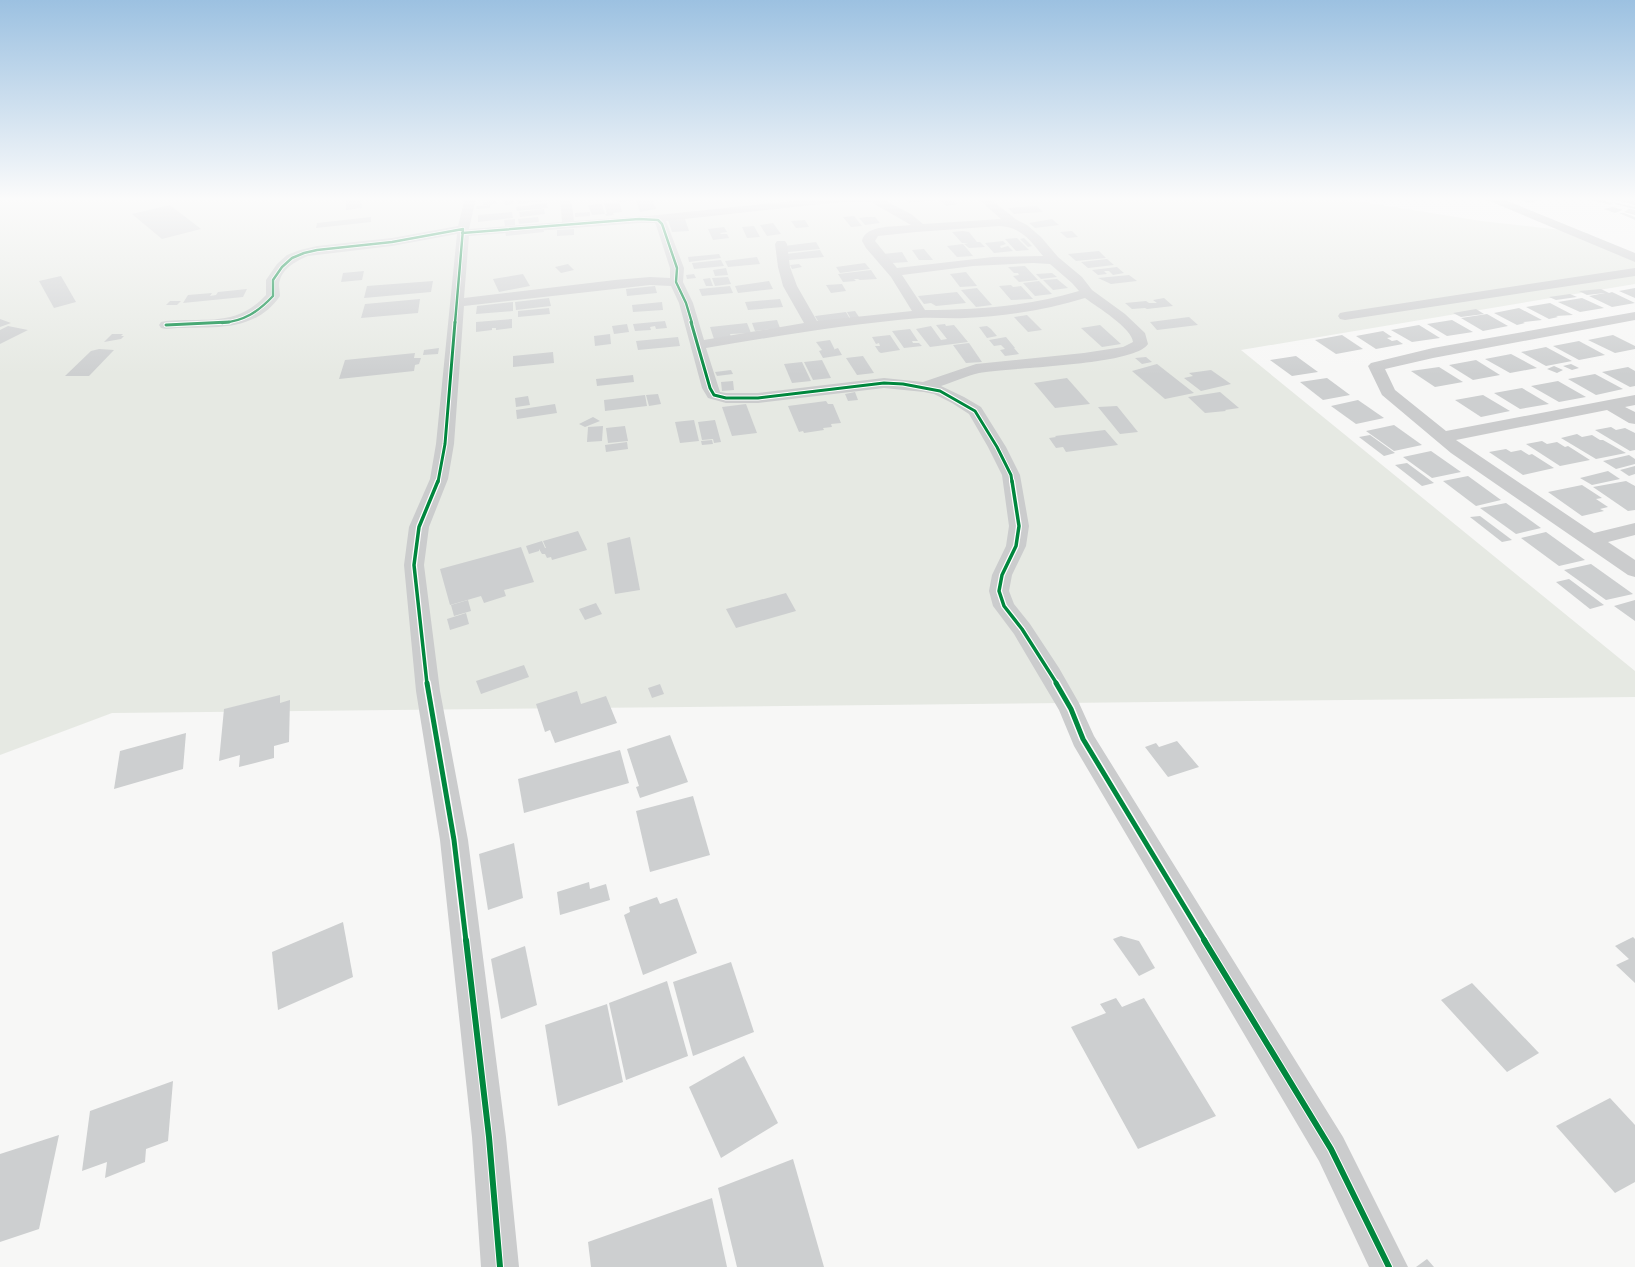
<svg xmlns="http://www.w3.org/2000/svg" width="1635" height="1267" viewBox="0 0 1635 1267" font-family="'Sofia Sans Condensed',sans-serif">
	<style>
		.green { fill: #e6e9e3 }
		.building { fill: #cdcfd0 }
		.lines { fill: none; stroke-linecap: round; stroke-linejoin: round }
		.minor { fill: #cbcccd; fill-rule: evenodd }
		.cycleway-far4-casing { stroke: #fff; stroke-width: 4 }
		.cycleway-far3-casing { stroke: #fff; stroke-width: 5 }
		.cycleway-far2-casing { stroke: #fff; stroke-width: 6 }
		.cycleway-far1-casing { stroke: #fff; stroke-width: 8 }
		.cycleway-casing { stroke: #fff; stroke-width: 8 }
		.cycleway-far4 { stroke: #00873e; stroke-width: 2.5 }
		.cycleway-far3 { stroke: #00873e; stroke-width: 3 }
		.cycleway-far2 { stroke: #00873e; stroke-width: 3.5 }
		.cycleway-far1 { stroke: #00873e; stroke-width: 5 }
		.cycleway { stroke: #00873e; stroke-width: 6 }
	</style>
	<rect width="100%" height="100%" fill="#f7f7f6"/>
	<!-- green -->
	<path class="green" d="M0,198h1338l143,23 106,12 48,26v25l-394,66 394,321v26l-1523,16 -112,42z"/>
	<!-- building -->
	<g class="building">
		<path d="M361,198l1,10 -16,2v-11z"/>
		<path d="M484,198h26v1l-26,2z"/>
		<path d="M535,198h12v3l-29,3v-5z"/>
		<path d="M616,198l2,1 14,-1 1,3 -15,1z"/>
		<path d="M903,198h30l2,2 -26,3z"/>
		<path d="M1515,198h33l-19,5z"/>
		<path d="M1585,198h8l20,5 -3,2z"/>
		<path d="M1607,198h22l6,1v6z"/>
		<path d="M652,199l4,10 -16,3 -4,-12z"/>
		<path d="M950,199l7,5 -11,2 -7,-6z"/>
		<path d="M513,200l1,4 -9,1 -1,-4z"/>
		<path d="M497,201l-1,3 -13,1v-3z"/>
		<path d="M619,202l3,10 -9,1 1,2 -8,1 -1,-2h2l-3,-11z"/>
		<path d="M547,203l1,5 -31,3 -1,-4z"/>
		<path d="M1616,203l19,4v2l-20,-5z"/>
		<path d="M602,204l3,10 -13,1 -4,-10z"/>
		<path d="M170,205l31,24 -39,10 -30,-25z"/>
		<path d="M490,205v3l-14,1 1,-3z"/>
		<path d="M1037,206l6,6 -29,2 -6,-6z"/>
		<path d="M1613,207l10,3 -8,3 -11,-4z"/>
		<path d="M544,209l1,5 -25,3 -1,-5z"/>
		<path d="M1629,209l6,1v5l-11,-3z"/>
		<path d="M512,212l1,6 -35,4v-7z"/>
		<path d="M590,212v4l-15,1v-4z"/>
		<path d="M1619,213h5l11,4v3z"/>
		<path d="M854,216l8,10 -11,1 -8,-10z"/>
		<path d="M371,217v5l-55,6 1,-5z"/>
		<path d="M538,217l1,5 -20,2 -1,-5z"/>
		<path d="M866,217h9l5,6 -15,2 -6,-7z"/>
		<path d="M515,219v6l-10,1 -1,-6z"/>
		<path d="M685,219l4,12 -17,1 -4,-12z"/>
		<path d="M1052,219l7,6 -24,3 -6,-5z"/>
		<path d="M805,220l4,7 -13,1 -5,-7z"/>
		<path d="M773,223l8,11 -14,2 -7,-11z"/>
		<path d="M543,226l1,6 -38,4 -1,-6z"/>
		<path d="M754,226l6,11 -13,1 -5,-11z"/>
		<path d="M724,227l3,5 -7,1 1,1h6l2,4 -16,2 -5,-11z"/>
		<path d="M574,229v6l-17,1v-6z"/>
		<path d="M963,231l6,1 8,10h3l5,5 -16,1 -5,-4 4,-1h-6l-10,-11z"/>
		<path d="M1072,231l6,6 -11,1 -7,-6z"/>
		<path d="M1017,238l12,12 -13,1 -11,-12z"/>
		<path d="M1024,238l8,8 -4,1 -8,-8z"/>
		<path d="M1003,241l3,3 -6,2 1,2 7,-2 5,5 -19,2 -9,-10z"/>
		<path d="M816,242l4,7 -32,3 -4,-6z"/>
		<path d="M963,244l10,12 -16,1 -10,-11z"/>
		<path d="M924,249l9,11h-14l-7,-10z"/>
		<path d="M820,250l4,7 -35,3 -3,-6z"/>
		<path d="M1099,251l7,7 -30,3 -8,-7z"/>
		<path d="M902,252l6,10 -16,1 -9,-9z"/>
		<path d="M719,254l2,4 -32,4 -1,-5z"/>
		<path d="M757,257l3,7 -32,3 -3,-6z"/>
		<path d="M1107,259l7,6 -26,3 -7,-6z"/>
		<path d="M721,260l3,6 -30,3 -2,-6z"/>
		<path d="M865,263l5,6 -30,4 -4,-6z"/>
		<path d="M568,264l6,6 -13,3 -6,-6z"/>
		<path d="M799,264l3,3 -10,2 -2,-4z"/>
		<path d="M1025,266l13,14 -19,2 -6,-6 6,-1 -1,-2h-4l-6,-6z"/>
		<path d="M1117,267l7,6 -11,2 -4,-4h-5l3,3 -9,1 -6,-5z"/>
		<path d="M726,268l2,7 -13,1 -2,-6z"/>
		<path d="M871,270l6,9 -17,1 -2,-1h-4l2,2 -13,1 -5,-8z"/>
		<path d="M364,271l-2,9 -21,2 2,-9z"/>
		<path d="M966,272l11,14 -17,1 -10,-13z"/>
		<path d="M1052,273l5,4 -16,2 -5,-5z"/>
		<path d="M523,274l7,12 -31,6 -6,-13z"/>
		<path d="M694,274l2,4 -9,1 -1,-4z"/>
		<path d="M1129,275l8,6 -26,3 -13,-6z"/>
		<path d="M61,276l15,26 -22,6 -15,-27z"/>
		<path d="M728,277l3,7 -16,2 -3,-8z"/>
		<path d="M710,278l3,8h-7l-3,-7z"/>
		<path d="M1057,279l11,9 -15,2 -10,-10z"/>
		<path d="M433,281l-2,11 -67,6 3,-12z"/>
		<path d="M769,281l4,8 -35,4 -3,-7z"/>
		<path d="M1039,281l13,13 -17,2 -12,-13z"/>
		<path d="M842,284l4,7 -15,2 -5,-8z"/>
		<path d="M1011,285l2,2 8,-1 12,13 -22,1 -12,-14z"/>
		<path d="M655,286l2,7 -30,3 -1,-7z"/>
		<path d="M730,286l3,7 -31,3 -3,-7z"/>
		<path d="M977,288l15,17 -16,2 -15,-17z"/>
		<path d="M1635,288v10l-16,-7z"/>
		<path d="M247,289l-4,8 -60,6 5,-8 24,-2 -2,3 6,-1 2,-3z"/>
		<path d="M1601,289l8,4 3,-1 23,11 -23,4 -23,-11 16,-3 -18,2 -8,-4z"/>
		<path d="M957,292l9,11 -30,3 -5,-3 -7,1 -6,-8z"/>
		<path d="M1570,294l7,3 -21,3 -7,-3z"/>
		<path d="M549,298l2,8 -35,4 -1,-8z"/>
		<path d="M1164,298l9,8 -26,3 -2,-1 -13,1 -7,-6 21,-2 3,2h8l-4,-3z"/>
		<path d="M1582,298l22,10 -24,4 -22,-10z"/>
		<path d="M420,299l-2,14 -57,5 4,-14z"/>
		<path d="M780,299l3,8 -35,3 -3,-8z"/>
		<path d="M170,301h11l-4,4h-11z"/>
		<path d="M513,302v9l-37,3 1,-8z"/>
		<path d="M662,302l1,8 -30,2 -1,-7z"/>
		<path d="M1550,303l23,12 -17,1 2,1 -9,2 -23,-12z"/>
		<path d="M549,308l1,6 -32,3v-6z"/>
		<path d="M1519,308l23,12 -19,2 2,1 -8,2 -23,-12z"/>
		<path d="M1476,309l8,5 -23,3 -8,-4z"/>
		<path d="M855,311l6,9 -9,1 -5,-9z"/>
		<path d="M846,312l4,7 -31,4 -4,-7z"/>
		<path d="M1487,314l21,12 -25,5 -22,-13z"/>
		<path d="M1027,315l15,15 -14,2 -14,-15z"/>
		<path d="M1189,317l9,8 -41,5 -7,-8z"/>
		<path d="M0,319l11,4 -11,4z"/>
		<path d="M512,319v9l-16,2v-2h-4v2l-16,2v-10z"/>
		<path d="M777,320l3,8 -25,3 -3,-8z"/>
		<path d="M1452,320l21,12 -26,4 -20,-12z"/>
		<path d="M665,321l2,7 -11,1 -1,-3 -5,1 1,3 -16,1 -2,-7z"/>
		<path d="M747,323l4,10 -21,1 1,3 -17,2 -4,-12z"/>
		<path d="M627,324l2,8 -15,2 -2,-8z"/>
		<path d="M945,324l1,2 8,-1 14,17 -38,5 -14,-18 15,-3 10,14 6,-1 -11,-14z"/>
		<path d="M1100,325l21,19 -19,3 -21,-19z"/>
		<path d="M1419,325l21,13 -28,4 -21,-12z"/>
		<path d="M8,326l20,4 -28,14v-14z"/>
		<path d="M987,326l4,3 6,7 -10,2 -8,-11z"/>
		<path d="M910,329l8,12h-6l1,2h6l3,3 -18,2 -12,-17z"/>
		<path d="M1383,331l9,6 -5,1 5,3 5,-1 6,4 -27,5 -20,-13z"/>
		<path d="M112,334h11l-2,2h3l-3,3 -17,3z"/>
		<path d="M610,334l1,10 -16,2 -1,-10z"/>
		<path d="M890,335l10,15 -19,3 -2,-1 -4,-6h5l-1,-3 -3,1 -4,-7z"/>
		<path d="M1342,335l21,14 -27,5 -21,-14z"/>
		<path d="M1613,335l22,11v3l-20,4 -27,-13z"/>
		<path d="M678,337l2,9 -42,4 -2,-9z"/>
		<path d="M1006,337l9,11h-1l5,6 -14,2 -5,-6 5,-1 -4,-4 -7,1 -5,-6z"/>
		<path d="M830,340l5,10v-1l3,-1 4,7 -19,3 -4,-7 3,-1 -6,-8z"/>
		<path d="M1579,341l26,14 -26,5 -26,-14z"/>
		<path d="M969,343l13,19 -16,1 -13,-18z"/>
		<path d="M1546,347l26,14 -26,5 -25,-14z"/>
		<path d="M439,348l-1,6 -15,1 1,-5z"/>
		<path d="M99,349l15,1 -25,26h-24l26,-25z"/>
		<path d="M553,352l1,11 -41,4v-11z"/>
		<path d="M415,353l-1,5h7l-2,6 -4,1 -1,6 -75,8 6,-19z"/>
		<path d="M1511,354l26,14 -27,5 -25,-14z"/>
		<path d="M863,356l11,17 -17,2 -11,-17z"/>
		<path d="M1296,356l22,16 -26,4 -22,-16z"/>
		<path d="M1146,357l6,5 -10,2 -7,-6z"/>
		<path d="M822,360l9,18 -18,2 -9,-18z"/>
		<path d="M1476,360l24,15 -27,5 -24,-15z"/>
		<path d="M802,362l9,19 -19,2 -8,-19z"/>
		<path d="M1157,364l37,29 -29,6 -33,-28z"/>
		<path d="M1571,364l8,4 -7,2 -9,-4z"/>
		<path d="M1554,366l9,4 -6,3 -10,-4z"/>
		<path d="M1439,367l24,15 -28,5 -24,-16z"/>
		<path d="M1628,367l7,4v15l-5,1 -28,-15z"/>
		<path d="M731,370l2,4 -16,2 -2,-4z"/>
		<path d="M1211,370l20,14 -30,7 -17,-13 9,-2 -4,-3z"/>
		<path d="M1595,374l28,15 -27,6 -28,-16z"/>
		<path d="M633,375l1,7 -37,4 -1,-7z"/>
		<path d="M1067,378l23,26 -35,4 -21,-25z"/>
		<path d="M1327,378l23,17 -27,5 -23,-18z"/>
		<path d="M733,381l1,9 -12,1 -1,-9z"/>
		<path d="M1558,381l28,16 -27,5 -28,-16z"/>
		<path d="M1522,388l27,16 -29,5 -26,-16z"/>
		<path d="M855,392l3,8 -10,1 -3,-7z"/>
		<path d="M1220,392l19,16 -14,2 1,1 -21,2 -17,-16z"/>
		<path d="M658,394l3,10 -12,2 -3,-11z"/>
		<path d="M645,395l2,11 -42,5 -1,-11z"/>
		<path d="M1483,395l27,16 -29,6 -26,-17z"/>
		<path d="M528,396l2,9 -14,2 -1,-9z"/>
		<path d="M1358,400l26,18 -28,6 -25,-18z"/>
		<path d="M826,401l2,3h5l8,19 -10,1 1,3 -9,1 1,2 -20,3 -1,-2 -4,1 -11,-26z"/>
		<path d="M555,404l2,9 -40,6 -1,-9z"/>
		<path d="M746,404l11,29 -25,3 -10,-29z"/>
		<path d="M1117,406l21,26 -18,2 -22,-27z"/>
		<path d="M593,417l7,4 -15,6 -6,-3z"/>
		<path d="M694,420l5,21 -19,2 -5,-21z"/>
		<path d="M715,420l6,22 -7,1 -1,-4 -11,1 -4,-18z"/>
		<path d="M1394,425l28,20 -28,6 -28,-20z"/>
		<path d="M603,426l-1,15 -15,1 1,-15z"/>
		<path d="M625,426l3,15 -20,2 -2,-15z"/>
		<path d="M1611,427l5,3 9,-2 10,5v17l-5,1 -35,-21z"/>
		<path d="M1105,430l13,15 -52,7 -3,-5 -7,1 -7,-10 7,-1 -1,-1z"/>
		<path d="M1577,434l5,3 10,-2 8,5h3l23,13 -30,6 -35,-21z"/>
		<path d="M1370,435l25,18 -11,3 -25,-19z"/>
		<path d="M712,440l1,4 -11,1 -1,-4z"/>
		<path d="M1542,441l5,3 10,-2 8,5 3,-1 22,14 -30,6 -34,-22z"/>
		<path d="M627,442l1,7 -22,3 -1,-7z"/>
		<path d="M1506,449l5,3 10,-2 8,5 3,-1 22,14 -31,7 -34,-23z"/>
		<path d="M1431,451l30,21 -29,6 -29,-21z"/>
		<path d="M1629,455l6,4v5l-19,5 -13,-8z"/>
		<path d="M1407,463l27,20 -12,3 -27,-21z"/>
		<path d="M1635,466v8l-6,2 -9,-6z"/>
		<path d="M1608,471l12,8 -28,6 -12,-7z"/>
		<path d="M1468,476l33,24 -25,6 -33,-25z"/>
		<path d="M1626,481l9,5v24l-7,1 -35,-24z"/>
		<path d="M1582,485l20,13 -6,1 12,8 -8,2 4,2 -22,5 -34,-24z"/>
		<path d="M1506,503l35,25 -25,6 -36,-26z"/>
		<path d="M1480,516l32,24 -10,2 -32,-25z"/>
		<path d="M578,531l9,19 -35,10 -1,-3 -4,1 -2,-4h-3l-3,-5v2l-10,3 -3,-8 16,-5 3,7h1l-3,-7z"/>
		<path d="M1546,532l39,28 -26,6 -38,-28z"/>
		<path d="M630,537l10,53 -25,4 -8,-51z"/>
		<path d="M521,547l13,35 -30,8 2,6 -22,7 -3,-7 -31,9 -10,-36z"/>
		<path d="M1591,564l42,30 -27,6 -42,-30z"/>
		<path d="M1569,579l35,26 -14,4 -34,-27z"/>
		<path d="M786,593l10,18 -60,17 -10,-19z"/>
		<path d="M468,600l3,11 -17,5 -3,-11z"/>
		<path d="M1635,600v21l-21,-15z"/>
		<path d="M596,603l6,11 -17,6 -6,-11z"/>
		<path d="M466,613l3,11 -19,6 -3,-11z"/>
		<path d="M524,665l5,12 -48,17 -5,-13z"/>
		<path d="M660,684l4,10 -12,4 -4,-10z"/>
		<path d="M577,691l4,13 25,-8 11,27 -62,20 -5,-13 -5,2 -9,-28z"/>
		<path d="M280,695v8l10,-3 -1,42 -15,4v12l-35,9 1,-12 -21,6 5,-52z"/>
		<path d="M186,733l-3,36 -69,20 6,-38z"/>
		<path d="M670,735l18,47 -48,16 -4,-11 3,-1 -12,-37z"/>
		<path d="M1177,741l22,26 -31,10 -23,-30 11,-4 3,4z"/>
		<path d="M620,750l9,33 -105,30 -6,-34z"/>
		<path d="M693,796l17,59 -60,17 -14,-61z"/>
		<path d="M514,843l9,55 -35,12 -9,-56z"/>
		<path d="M589,882l1,7 16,-5 4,16 -50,15 -3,-23z"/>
		<path d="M657,897l3,7 17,-6 20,55 -54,22 -19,-60 6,-3 -1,-5z"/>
		<path d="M343,922l10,55 -75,33 -6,-58z"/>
		<path d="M1121,936l18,5 16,27 -16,8 -26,-37z"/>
		<path d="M1633,937l2,2v44l-19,-18 13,-6 -14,-13z"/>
		<path d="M525,946l12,59 -36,14 -10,-60z"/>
		<path d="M731,962l23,70 -61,24 -20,-74z"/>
		<path d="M667,981l21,75 -62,24 -17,-77z"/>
		<path d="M1472,983l67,70 -32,19 -66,-72z"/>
		<path d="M1116,998l6,9 22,-9 72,118 -78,33 -67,-122 35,-14 -6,-9z"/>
		<path d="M607,1004l16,78 -65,24 -13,-81z"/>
		<path d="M744,1056l34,67 -57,35 -32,-71z"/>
		<path d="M173,1081l-5,60 -22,8 -1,13 -40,16 2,-16 -25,9 8,-60z"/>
		<path d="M1610,1098l25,27v57l-20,11 -59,-67z"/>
		<path d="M59,1135l-20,94 -39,13v-88z"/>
		<path d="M793,1159l31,108h-87l-19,-79z"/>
		<path d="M712,1198l15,69h-136l-3,-25z"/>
		<path d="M1427,1259l7,8h-18z"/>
	</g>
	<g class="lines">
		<!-- minor -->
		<g class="minor">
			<path d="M465,198h11l-7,31 93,-7 -2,-24h11l3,23 74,-5 173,-18h59l31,16 12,10 78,-5 -24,-21h12l28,22 10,5 14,12 17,20 24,20 10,13 33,24 20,19 3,11c-14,22 -139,23 -169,29 -13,3 -26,9 -38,13l23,11 17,10 25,40 14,28 9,51 -3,20 -14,29 -3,16 5,13 16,20 29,44 20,35 15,33 249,401 65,130h-39l-50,-106 -245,-415 -15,-36 -45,-76 -21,-28 -4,-15 3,-16 14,-29 3,-20 -7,-51 -14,-28 -19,-33 -17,-11 -18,-9 -10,-2 -40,-4 -126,15h-32l-18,-5 -6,-10 -23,-85 -8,-17 -21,-1 -186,21 -10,138 -6,35 -19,48 -5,38 16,126 28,149 38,297 13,130h-38l-9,-130 -32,-297 -24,-149 -12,-126 5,-38 21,-48 6,-35 21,-210 -65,12 -84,10c-10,4 -25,12 -28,24 -2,4 0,11 0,16 -28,40 -72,29 -114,33l-5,-1 -2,-3 2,-3 5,-1c40,-4 69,7 100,-26v-15l11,-16 10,-9 13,-5 17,-4 75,-8 66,-12zM871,202l40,23c-13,2 -46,-1 -49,16l4,7 25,29 21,34 -95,10 -20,-35 -7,-19 -3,-23 -2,-3h-8l-2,3 3,23 5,19 21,37 -100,17 -11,-37 -10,-21 1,-14 -18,-47 165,-18zM639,223h16l1,2 14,43v10l-20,-1 -35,3 -151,18 5,-62zM999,226c22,1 31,14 44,30l-50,1 -96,11 -22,-27 3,-5 38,-4zM1033,263l17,1 22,19 7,8c-49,15 -103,19 -154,19l-23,-35 71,-9zM1085,298c12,9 47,30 48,44l-10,5 -39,6 -108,11 -53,18 -39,-4 -126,15h-32l-6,-1 -14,-44c71,-12 142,-24 214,-30 15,-1 30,1 45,0 40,-2 82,-8 120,-20z"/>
			<path d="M1485,198h15l135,55v9l-148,-62z"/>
			<path d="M1635,268v8l-290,44 -5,-1 -2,-3 2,-3 5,-1z"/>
			<path d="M1635,312v8l-202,38 -48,11 10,21 51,41 189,-36v10l-10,2 10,5v12l-6,-1 -22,-13 -151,30 138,93 41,-10v12l-27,7 27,18v17l-7,-2 -177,-122 -69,-58 -14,-29 3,-3 62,-15z"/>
		</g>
		<defs>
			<g id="cycleway-far4">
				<path d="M462,233l177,-14 19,1 4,4 15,44 -1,14 10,21 6,20"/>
				<path d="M222,323c22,-2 36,-11 51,-27v-16l9,-13 10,-9 12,-5 13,-3 75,-8 71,-13 -8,94"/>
			</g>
			<g id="cycleway-far3">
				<path d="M691,322l19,66 4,7 12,3h32l126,-15 19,1 37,7 35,20 22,36 14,28 1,7"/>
				<path d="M166,325l63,-3"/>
				<path d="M438,482l7,-38 10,-122"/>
			</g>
			<g id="cycleway-far2">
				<path d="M1012,481l7,45 -3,20 -14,29 -3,16 5,15 18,23 35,55"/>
				<path d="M427,684l-13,-119 5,-38 19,-46"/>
			</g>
			<g id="cycleway-far1">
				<path d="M427,683l27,157 12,101"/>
				<path d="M1056,683l15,26 12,30 122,202"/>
			</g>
			<g id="cycleway">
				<path d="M466,940l23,197 11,130"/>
				<path d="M1204,940l127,209 58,118"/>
			</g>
		</defs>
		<!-- cycleway-far4 casing -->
		<use href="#cycleway-far4" class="cycleway-far4-casing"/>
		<!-- cycleway-far3 casing -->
		<use href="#cycleway-far3" class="cycleway-far3-casing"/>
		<!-- cycleway-far2 casing -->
		<use href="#cycleway-far2" class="cycleway-far2-casing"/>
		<!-- cycleway-far1 casing -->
		<use href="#cycleway-far1" class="cycleway-far1-casing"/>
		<!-- cycleway casing -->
		<use href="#cycleway" class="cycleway-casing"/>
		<!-- cycleway-far4 -->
		<use href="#cycleway-far4" class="cycleway-far4"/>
		<!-- cycleway-far3 -->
		<use href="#cycleway-far3" class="cycleway-far3"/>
		<!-- cycleway-far2 -->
		<use href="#cycleway-far2" class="cycleway-far2"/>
		<!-- cycleway-far1 -->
		<use href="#cycleway-far1" class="cycleway-far1"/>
		<!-- cycleway -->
		<use href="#cycleway" class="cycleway"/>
	</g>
	<!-- sky -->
	<linearGradient id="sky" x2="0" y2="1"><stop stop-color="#9cc1e1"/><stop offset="0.53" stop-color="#fbfbfb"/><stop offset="1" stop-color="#fbfbfb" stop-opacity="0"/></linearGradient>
	<rect width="1635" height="375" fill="url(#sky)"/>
</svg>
